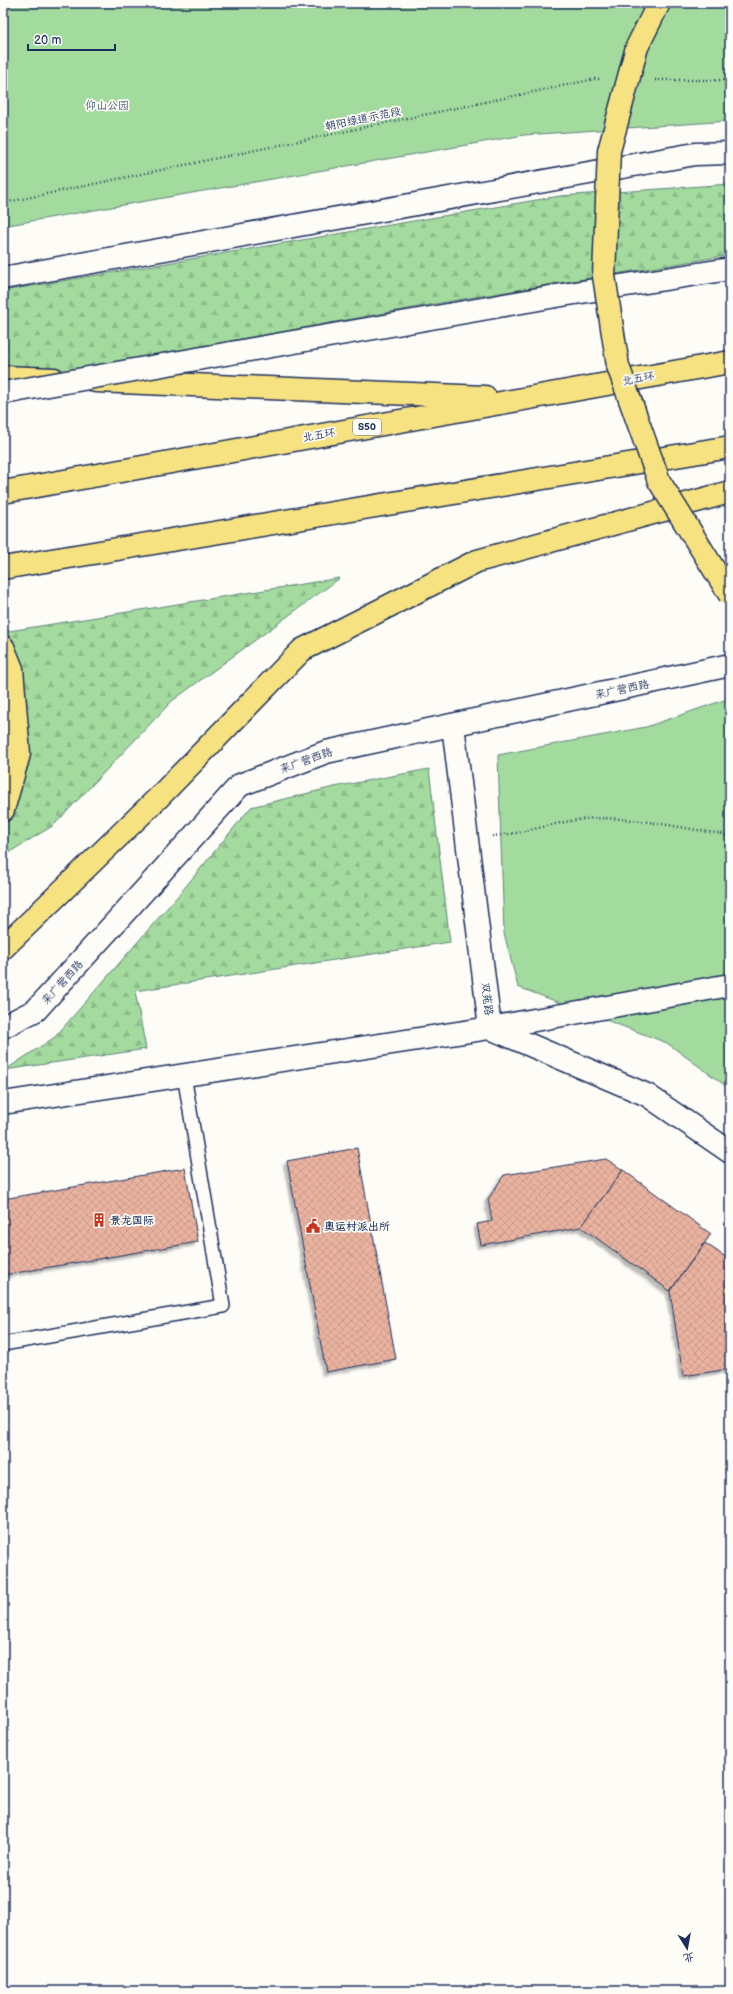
<svg xmlns="http://www.w3.org/2000/svg" width="733" height="1994" viewBox="0 0 733 1994" font-family="'Balsamiq Sans','LXGW WenKai TC',sans-serif">
	<style>
		.forest { fill: url(#forest-firs); stroke: #5f847e }
		.park { fill: #a3da9d; stroke: #5f847e }
		.building { fill: url(#building-cross-hatch); stroke: #1b2f5e; filter: url(#shadow) }
		.lines { fill: none; stroke-linecap: round; stroke-linejoin: round }
		.service-casing { stroke: #1b2f5e; stroke-width: 16 }
		.minor-casing { stroke: #1b2f5e; stroke-width: 25 }
		.tertiary-casing { stroke: #1b2f5e; stroke-width: 25 }
		.primary-casing { stroke: #1b2f5e; stroke-width: 25 }
		.motorway-casing { stroke: #1b2f5e; stroke-width: 25 }
		.path { stroke: #1b2f5e; stroke-width: 2.5; stroke-dasharray: 1 3; stroke-linecap: butt }
		.service { stroke: #fdfcf7; stroke-width: 13 }
		.minor { stroke: #fdfcf7; stroke-width: 22 }
		.tertiary { stroke: #fdfcf7; stroke-width: 22 }
		.primary { stroke: #f7e281; stroke-width: 22 }
		.motorway { stroke: #f7e281; stroke-width: 22 }
		.tertiary-bridge-casing { stroke: #1b2f5e; stroke-width: 25; stroke-linecap: butt }
		.motorway-bridge-casing { stroke: #1b2f5e; stroke-width: 25; stroke-linecap: butt }
		.tertiary-bridge { stroke: #fdfcf7; stroke-width: 22 }
		.motorway-bridge { stroke: #f7e281; stroke-width: 22 }
		.labels { text-anchor: middle; dominant-baseline: central; stroke-width: 3.5; stroke-linejoin: round; paint-order: stroke }
		.shield { fill: #fdfcf7; stroke: #5f6c8c; stroke-width: 1 }
		.shield-label { font-size: 10px; font-weight: bold; fill: #1b2f5e }
		.park-label { font-size: 11px; fill: #3d5a6e; stroke: #fdfcf7 }
		.street-label { font-size: 11px; fill: #1b2f5e; stroke: #fdfcf7 }
		.poi-label { font-size: 11px; font-weight: bold; fill: #1b2f5e; stroke: #fdfcf7; text-anchor: start }
	</style>
	<defs>
		<pattern id="forest-firs" width="22" height="20" patternUnits="userSpaceOnUse"><rect width="22" height="20" fill="#a3da9d"/><path d="M5 1l3.5 6h-7zM16 11l3.5 6h-7z" fill="#8cbb8a"/></pattern>
		<pattern id="building-cross-hatch" width="8" height="8" patternUnits="userSpaceOnUse"><rect width="8" height="8" fill="#eab39f"/><path d="M0 0l8 8M0 8l8-8" fill="none" stroke="#c89a8b"/></pattern>
		<filter id="shadow"><feDropShadow dx="-3.5" dy="3.5" stdDeviation="1" flood-color="#0004"/></filter>
	</defs>
	<rect width="100%" height="100%" fill="#fdfcf7"/>
	<filter id="ink" filterUnits="userSpaceOnUse"><feTurbulence type="fractalNoise" baseFrequency=".025" numOctaves="2"/><feDisplacementMap in="SourceGraphic" scale="8" xChannelSelector="R" yChannelSelector="G"/><feConvolveMatrix kernelMatrix="1 2 1 2 8 2 1 2 1" color-interpolation-filters="sRGB"/></filter>
	<g filter="url(#ink)">
		<!-- forest -->
		<g class="forest">
			<path d="M730,184v71l-267,44 -460,83v-91l557,-95z"/>
			<path d="M340,578l-168,123 -118,124 -51,31v-224z"/>
			<path d="M429,769l21,173 -315,49 11,58 -141,21 50,-33 127,-146 69,-84 83,-20z"/>
		</g>
		<!-- park -->
		<g class="park">
			<path d="M3,3h727v118l-206,14 -521,91z"/>
			<path d="M730,698v391l-63,-46 -149,-56 -14,-54 -6,-178 148,-28z"/>
		</g>
		<!-- building -->
		<g class="building">
			<path d="M357,1148l39,211 -70,13 -39,-211z"/>
			<path d="M606,1159l17,11 -42,57 -100,18 -4,-21 15,-3 -4,-22 16,-24z"/>
			<path d="M185,1168l13,74 -195,33v-76z"/>
			<path d="M623,1170l88,64 -41,57 -89,-64z"/>
			<path d="M705,1243l25,17v109l-47,7 -13,-85z"/>
		</g>
		<g class="lines">
			<defs>
				<path id="service" d="M3,1344l220,-38 -39,-231"/>
				<g id="minor">
					<path d="M453,725l37,303 157,67 83,57"/>
					<path d="M3,1103l487,-75 240,-43"/>
				</g>
				<g id="tertiary">
					<path d="M3,278l692,-124 35,-1"/>
					<path d="M556,296l174,-27"/>
					<path d="M3,1027l33,-17 204,-225 86,-33 404,-87"/>
				</g>
				<path id="primary" d="M3,647l9,22 7,85 -16,56"/>
				<g id="motorway">
					<path d="M3,377l51,2"/>
					<path d="M96,381l389,16"/>
					<path d="M3,492l727,-130"/>
					<path d="M3,568l727,-121"/>
					<path d="M3,948l154,-149 145,-149 175,-89 253,-69"/>
				</g>
			</defs>
			<!-- service casing -->
			<use href="#service" class="service-casing"/>
			<!-- minor casing -->
			<use href="#minor" class="minor-casing"/>
			<!-- tertiary casing -->
			<use href="#tertiary" class="tertiary-casing"/>
			<!-- primary casing -->
			<use href="#primary" class="primary-casing"/>
			<!-- motorway casing -->
			<use href="#motorway" class="motorway-casing"/>
			<!-- path -->
			<g class="path">
				<path d="M655,80h75"/>
				<path d="M3,203l592,-124h7"/>
				<path d="M492,836c32,-2 62,-14 93,-17 41,-4 96,9 137,15l8,3"/>
			</g>
			<!-- service -->
			<use href="#service" class="service"/>
			<!-- minor -->
			<use href="#minor" class="minor"/>
			<!-- tertiary -->
			<use href="#tertiary" class="tertiary"/>
			<!-- primary -->
			<use href="#primary" class="primary"/>
			<!-- motorway -->
			<use href="#motorway" class="motorway"/>
			<defs>
				<path id="tertiary-bridge" d="M3,393l553,-97"/>
				<path id="motorway-bridge" d="M659,3l-22,44 -28,104 -5,125 14,90 41,115 71,114"/>
			</defs>
			<!-- tertiary-bridge casing -->
			<use href="#tertiary-bridge" class="tertiary-bridge-casing"/>
			<!-- motorway-bridge casing -->
			<use href="#motorway-bridge" class="motorway-bridge-casing"/>
			<!-- tertiary-bridge -->
			<use href="#tertiary-bridge" class="tertiary-bridge"/>
			<!-- motorway-bridge -->
			<use href="#motorway-bridge" class="motorway-bridge"/>
		</g>
	</g>
	<!-- icons -->
	<defs>
		<symbol id="building-bare" viewBox="-9 -9 18 18"><path d="M-4-6H4V6H1V3H-1V6H-4ZM-2.5-4.3h1.7v1.8h-1.7ZM.8-4.3h1.7v1.8H.8ZM-2.5-1h1.7V.8h-1.7ZM.8-1h1.7V.8H.8Z" fill="#c8321e" stroke="#fdfcf7" stroke-width="2.5" paint-order="stroke"/></symbol>
		<symbol id="civic-bare" viewBox="-9 -9 18 18"><path d="M-.6-6.5H3V-4.5H.6V-3L4-1V1h2V6H-6V1h2V-1L-.6-3ZM-1.2 2.5V6h2.4V2.5Z" fill="#c8321e" stroke="#fdfcf7" stroke-width="2.5" paint-order="stroke"/></symbol>
	</defs>
	<g fill-rule="evenodd">
		<use href="#building-bare" x="89" y="1210" width="20" height="20"/>
		<use href="#civic-bare" x="303" y="1216" width="20" height="20"/>
	</g>
	<g class="labels">
		<!-- shield labels -->
		<rect class="shield" x="353" y="419" width="28" height="16" rx="3"/>
		<g class="shield-label">
			<text x="367" y="427">S50</text>
		</g>
		<!-- park labels -->
		<g class="park-label">
			<text x="107" y="105">仰山公园</text>
		</g>
		<!-- street labels -->
		<g class="street-label">
			<text transform="translate(363 119) rotate(-12)">朝阳绿道示范段</text>
			<text transform="translate(638 378) rotate(-10)">北五环</text>
			<text transform="translate(319 435) rotate(-10)">北五环</text>
			<text transform="translate(622 689) rotate(-12)">来广营西路</text>
			<text transform="translate(306 760) rotate(-20)">来广营西路</text>
			<text transform="translate(62 982) rotate(-48)">来广营西路</text>
			<text transform="translate(487 999) rotate(83)">双苑路</text>
		</g>
		<!-- poi labels -->
		<g class="poi-label">
			<text x="110" y="1220">景龙国际</text>
			<text x="324" y="1226">奥运村派出所</text>
		</g>
	</g>
	<!-- margin -->
	<rect width="733" height="1994" fill="none" stroke="#fdfcf7" stroke-width="16"/>
	<rect x="8" y="8" width="717" height="1978" fill="none" stroke="#1b2f5e" stroke-width="1.5" filter="url(#ink)"/>
	<!-- north arrow -->
	<g transform="translate(687 1948) rotate(169)" stroke="#fdfcf7" stroke-width="3" paint-order="stroke">
	<path d="M0-3L7 15L0 10L-7 15Z" fill="#1b2f5e"/>
	<text y="-6" font-size="11" font-weight="bold" text-anchor="middle" fill="#1b2f5e">北</text>
	</g>
	<!-- scale -->
	<path d="M28 44v6h87v-6" fill="none" stroke="#1b2f5e" stroke-width="2"/>
	<text x="34" y="44" font-size="12" fill="#1b2f5e" stroke="#fdfcf7" stroke-width="3" paint-order="stroke">20 m</text>
</svg>
